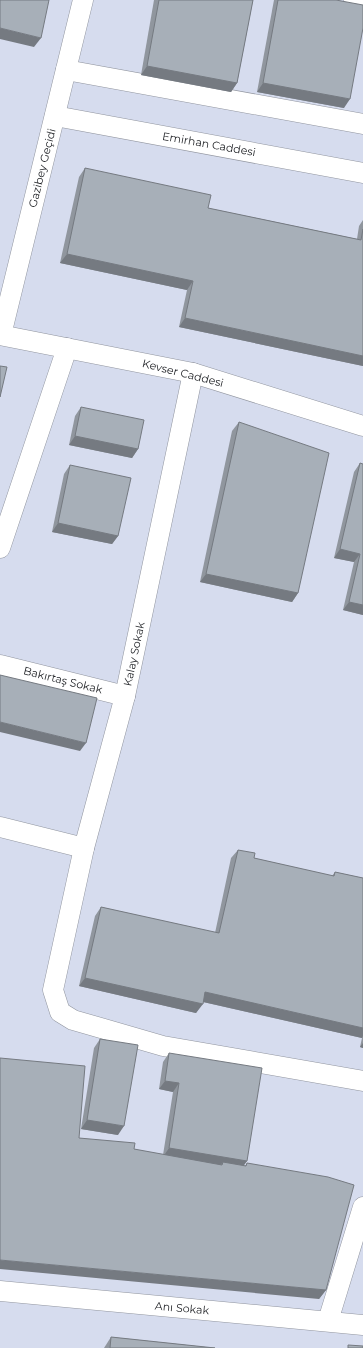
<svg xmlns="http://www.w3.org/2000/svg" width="363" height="1348" viewBox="0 0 363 1348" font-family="Montserrat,sans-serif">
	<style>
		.built { fill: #d6dcee }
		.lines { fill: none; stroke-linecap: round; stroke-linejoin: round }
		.street-casing { stroke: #91959f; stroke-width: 21 }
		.street { stroke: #fff; stroke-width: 20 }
		.wall { fill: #90969e }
		.shaded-wall { fill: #757a81 }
		.building { fill: #a7afb8; stroke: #757a81 }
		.labels { text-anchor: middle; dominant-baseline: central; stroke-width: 3.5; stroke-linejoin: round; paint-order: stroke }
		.street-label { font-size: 11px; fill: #222428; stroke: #fff }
	</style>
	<rect width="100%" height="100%" fill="#e4e8f3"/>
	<!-- built -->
	<rect class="built" x="0" y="0" width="363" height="1348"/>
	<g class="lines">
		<defs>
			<g id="street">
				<path d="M354,0l9,2"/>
				<path d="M66,70l297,54"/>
				<path d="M55,116l308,57"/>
				<path d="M0,335l193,38 170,53"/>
				<path d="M1,335l82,-335"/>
				<path d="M193,373l-68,323 -41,152 -31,142 7,22 13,8 90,26 200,35"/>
				<path d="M0,548l67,-200"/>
				<path d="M0,665l125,31"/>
				<path d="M0,827l84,21"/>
				<path d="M0,1291l363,34"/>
				<path d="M328,1321l35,-114"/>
			</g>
		</defs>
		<!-- street casing -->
		<use href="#street" class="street-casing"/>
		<!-- street -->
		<use href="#street" class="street"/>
	</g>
	<!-- wall -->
	<g class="wall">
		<path d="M154,0h99l-16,83 -6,9 -90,-17z"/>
		<path d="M274,0h62l8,108 -87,-16z"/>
		<path d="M85,168l123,40 149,31 2,-13 4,-6v146l-184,-39 8,-37 -127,-27 19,-86z"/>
		<path d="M81,407l57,42 -6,9 -63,-13 6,-29z"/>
		<path d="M239,422l59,171 -6,9 -92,-20 32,-151z"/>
		<path d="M360,463l3,152 -20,-5 11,-48 -20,-4 20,-86z"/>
		<path d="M70,465l48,71 -6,8 -60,-12 12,-58z"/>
		<path d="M238,850l16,8 78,18 3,-4 28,6v170l-3,-1 2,-9 -159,-36 -7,11 -117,-27 16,-70 6,-9 114,26 16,-75z"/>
		<path d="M100,1039l18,96 -37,-6 13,-81z"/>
		<path d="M169,1053l78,108 -3,4 1,1 2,-3 79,127 -7,9 -240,-161 84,17 10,-63 -14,-3 4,-27z"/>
		<path d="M111,1337l104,11h-111z"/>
	</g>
	<!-- shaded-wall -->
	<g class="shaded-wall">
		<path d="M0,28l41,10 -7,9 -34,-8z"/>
		<path d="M147,66l90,17 -6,9 -90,-17z"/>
		<path d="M263,83l87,16 -6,9 -87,-16z"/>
		<path d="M67,254l126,27 -6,9 -127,-27z"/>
		<path d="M185,318l178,38v10l-184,-39z"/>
		<path d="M75,436l63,13 -6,9 -63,-13z"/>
		<path d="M58,523l60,13 -6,8 -60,-12z"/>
		<path d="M340,549l20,5 -6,8 -20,-4z"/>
		<path d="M206,574l92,19 -6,9 -92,-20z"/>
		<path d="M349,602l14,3v10l-20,-5z"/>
		<path d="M0,722l86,21 -6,8 -80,-19z"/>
		<path d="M85,978l118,26 -7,9 -117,-27z"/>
		<path d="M205,992l158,36v8l-1,2 -163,-37z"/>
		<path d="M363,1043v5l-3,-1z"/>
		<path d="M165,1081l14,2 -6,9 -14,-3z"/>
		<path d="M87,1120l37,6 -6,9 -37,-6z"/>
		<path d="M169,1148l78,13 -6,8 -19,-4 1,-3 -3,4 -57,-9z"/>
		<path d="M0,1260l326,30 -7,9 -319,-30z"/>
	</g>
	<!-- building -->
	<g class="building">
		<path d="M0,0h49l-8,38 -41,-10z"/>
		<path d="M159,0h94l-16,83 -90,-17z"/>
		<path d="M278,0h58l27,5v23l-13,71 -87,-16z"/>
		<path d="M85,168l126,27 -3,13 153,32 2,-11v127l-178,-38 8,-37 -126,-27z"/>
		<path d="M0,366l7,1 -7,30z"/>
		<path d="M81,407l63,13 -6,29 -63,-13z"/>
		<path d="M239,422l90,31 -31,140 -92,-19z"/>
		<path d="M360,463l3,1v141l-14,-3 11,-48 -20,-5z"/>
		<path d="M70,465l61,13 -13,58 -60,-13z"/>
		<path d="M0,675l97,23 -11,45 -86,-21z"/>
		<path d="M238,850l17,3 -1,5 80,18 1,-4 28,6v150l-158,-36 -2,12 -118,-26 16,-71 118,26z"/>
		<path d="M100,1039l38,6 -14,81 -37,-6z"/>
		<path d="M169,1053l93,15 -15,93 -78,-13 10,-65 -14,-2z"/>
		<path d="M0,1058l85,8 -6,72 56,5 -1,6 88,16 1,-3 23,4 1,-3 81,14 26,8 -28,105 -326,-30z"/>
		<path d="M111,1337l104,11h-105z"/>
		<path d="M348,1345l15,1v2h-15z"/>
	</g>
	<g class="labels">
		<!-- street labels -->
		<g class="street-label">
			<text transform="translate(209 144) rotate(10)">Emirhan Caddesi</text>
			<text transform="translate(42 168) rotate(-76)">Gazibey Geçidi</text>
			<text transform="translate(183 373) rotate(14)">Kevser Caddesi</text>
			<text transform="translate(134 654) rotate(-78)">Kalay Sokak</text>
			<text transform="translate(63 680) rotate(14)">Bakırtaş Sokak</text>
			<text transform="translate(182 1308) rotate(5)">Anı Sokak</text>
		</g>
	</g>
</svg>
